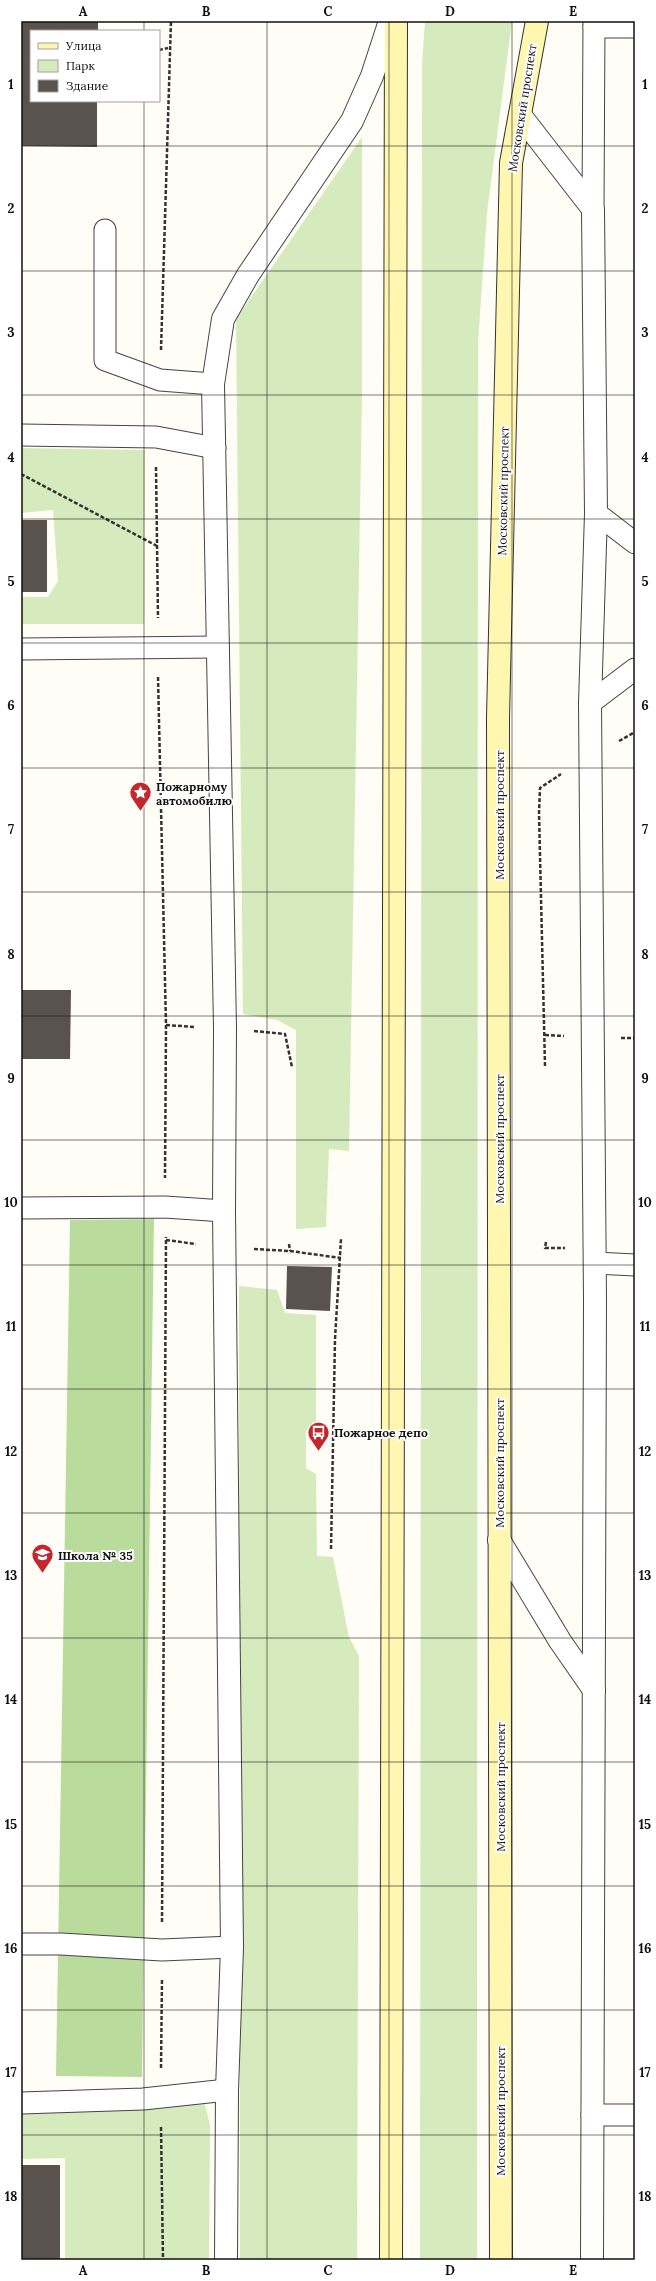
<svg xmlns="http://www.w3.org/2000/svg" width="656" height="2281" viewBox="0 0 656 2281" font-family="Lora,serif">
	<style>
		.green { fill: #d5ebbd }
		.forest { fill: #b9dc9c }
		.building { fill: #5a524d }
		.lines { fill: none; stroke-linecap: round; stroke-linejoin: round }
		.service-casing { stroke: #444; stroke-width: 23 }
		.minor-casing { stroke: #444; stroke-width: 24 }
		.secondary-casing { stroke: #333; stroke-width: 24 }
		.path { stroke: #333; stroke-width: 2.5; stroke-dasharray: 4 2; stroke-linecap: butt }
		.service { stroke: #fff; stroke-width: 21 }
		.minor { stroke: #fff; stroke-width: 22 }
		.secondary { stroke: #fff6b0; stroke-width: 22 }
		.grid { fill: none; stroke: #111; stroke-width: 1; stroke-opacity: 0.55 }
		.labels { text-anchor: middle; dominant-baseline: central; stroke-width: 4; stroke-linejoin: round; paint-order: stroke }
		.street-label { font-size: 12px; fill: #111; stroke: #fff }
		.poi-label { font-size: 12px; font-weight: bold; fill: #111; stroke: #fff; text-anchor: start }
		.neatline { fill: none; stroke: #111; stroke-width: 1.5 }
		.grid-label { font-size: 13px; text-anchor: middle; font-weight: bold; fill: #111 }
	</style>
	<rect width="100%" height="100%" fill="#fffdf5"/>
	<!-- green -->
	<g class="green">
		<path d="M425,21h87l-25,192 -9,130 -1,1917h-57l2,-2197z"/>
		<path d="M362,137v257l-13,757 -20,-2 -3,78 -30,2v-199l-19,-10 -34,-6 -7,-695z"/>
		<path d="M21,448l124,2 -1,174h-123v-27h27l10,-16 -5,-71 -32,3z"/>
		<path d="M239,1286l38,4 8,23 31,2v114l-10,2v37l10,6 1,82 16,1 16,80 10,19 -2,604h-117z"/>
		<path d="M203,2097l7,28 -1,135h-144v-102l-44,1v-53z"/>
	</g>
	<!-- forest -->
	<path class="forest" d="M154,1219l-12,858 -86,-1 14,-856z"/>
	<!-- building -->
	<g class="building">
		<path d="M21,21h77v10h-67v70h66v46l-76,-1z"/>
		<rect x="21" y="520" width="26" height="72"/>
		<path d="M21,990h50l-1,69h-49z"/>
		<path d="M287,1266l45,1 -2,44 -44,-2z"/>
		<rect x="21" y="2165" width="39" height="95"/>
	</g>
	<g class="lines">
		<defs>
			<g id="service">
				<path d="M594,27h41"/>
				<path d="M593,209l1,-188"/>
				<path d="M105,230v130l55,20 53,4"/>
				<path d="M21,435l135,2 59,11"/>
				<path d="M596,513l39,30"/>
				<path d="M21,649l197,-2"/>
				<path d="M590,703l45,-34"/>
				<path d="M21,1208l144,-1 59,4"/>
				<path d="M595,1263l40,2"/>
				<path d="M21,1944h40l101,6 70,-3"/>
				<path d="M21,2103l122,-4 84,-9"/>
				<path d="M592,2115h43"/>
			</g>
			<g id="minor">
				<path d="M520,115l73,94 3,304 -6,190 5,597 -3,960"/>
				<path d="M499,1540l61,101 34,49"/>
				<path d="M226,2260l1,-170 5,-143 -8,-736 1,-182 -12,-645 10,-65 25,-44 104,-154 20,-45 18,-55"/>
			</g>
			<g id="secondary">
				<path d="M391,2260l5,-2239"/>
				<path d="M501,2260l-3,-1542 13,-555 26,-142"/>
			</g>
		</defs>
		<!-- service casing -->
		<use href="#service" class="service-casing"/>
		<!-- minor casing -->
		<use href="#minor" class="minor-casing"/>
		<!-- secondary casing -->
		<use href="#secondary" class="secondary-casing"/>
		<!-- path -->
		<g class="path">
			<path d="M159,50l9,-2"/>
			<path d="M161,350l10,-329"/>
			<path d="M156,467l2,151"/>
			<path d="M21,474l136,72"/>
			<path d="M158,677l8,348 -1,153"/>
			<path d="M619,741l16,-9"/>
			<path d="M166,1025l29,2"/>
			<path d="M254,1031l31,3 7,33"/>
			<path d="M545,1035l19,1"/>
			<path d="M621,1038h14"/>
			<path d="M545,1066l-6,-253 1,-25 21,-14"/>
			<path d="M166,1240l30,4"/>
			<path d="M546,1242l-1,6h20"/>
			<path d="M289,1244l1,7"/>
			<path d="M254,1249l36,2 51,7"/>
			<path d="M331,1549l4,-210 6,-100"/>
			<path d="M162,1922l4,-685"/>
			<path d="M161,2068l1,-89"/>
			<path d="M161,2127l2,133"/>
		</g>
		<!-- service -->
		<use href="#service" class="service"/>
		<!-- minor -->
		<use href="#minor" class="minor"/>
		<!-- secondary -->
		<use href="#secondary" class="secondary"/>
	</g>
	<!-- grid -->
	<path class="grid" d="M144,21v10M267,21v2239M389,21v2239M512,21v2239M144,101v2159M21,146h614M21,271h614M21,395h614M21,519h614M21,643h614M21,768h614M21,892h614M21,1016h614M21,1140h614M21,1265h614M21,1389h614M21,1513h614M21,1638h614M21,1762h614M21,1886h614M21,2010h614M21,2135h614"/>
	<!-- icons -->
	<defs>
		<symbol id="sight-pin" viewBox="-11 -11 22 30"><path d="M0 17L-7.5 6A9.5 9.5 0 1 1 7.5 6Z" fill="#c4262e" stroke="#fff"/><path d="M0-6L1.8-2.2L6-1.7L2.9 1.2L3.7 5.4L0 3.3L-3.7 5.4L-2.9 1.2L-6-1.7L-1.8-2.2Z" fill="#fff"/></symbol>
		<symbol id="bus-pin" viewBox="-11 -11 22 30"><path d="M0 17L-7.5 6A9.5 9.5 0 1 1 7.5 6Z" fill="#c4262e" stroke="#fff"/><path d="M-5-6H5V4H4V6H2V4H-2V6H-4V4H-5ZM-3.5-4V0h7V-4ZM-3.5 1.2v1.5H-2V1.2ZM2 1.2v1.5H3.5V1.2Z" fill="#fff"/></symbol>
		<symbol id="school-pin" viewBox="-11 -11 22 30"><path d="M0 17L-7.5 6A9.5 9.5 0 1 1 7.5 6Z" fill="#c4262e" stroke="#fff"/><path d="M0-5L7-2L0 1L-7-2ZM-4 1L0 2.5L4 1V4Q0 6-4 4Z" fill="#fff"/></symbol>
	</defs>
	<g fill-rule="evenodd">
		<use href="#sight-pin" x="128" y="780" width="25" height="34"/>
		<use href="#bus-pin" x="306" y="1420" width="25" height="34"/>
		<use href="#school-pin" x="30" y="1542" width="25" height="34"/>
	</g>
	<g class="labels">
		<!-- street labels -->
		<g class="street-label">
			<text transform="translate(522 108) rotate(-81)">Московский проспект</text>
			<text transform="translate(503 491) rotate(-89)">Московский проспект</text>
			<text transform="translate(499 815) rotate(-90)">Московский проспект</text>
			<text transform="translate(499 1139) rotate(-90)">Московский проспект</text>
			<text transform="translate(499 1463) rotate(-90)">Московский проспект</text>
			<text transform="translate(500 1787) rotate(-90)">Московский проспект</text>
			<text transform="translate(500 2111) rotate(-90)">Московский проспект</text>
		</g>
		<!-- poi labels -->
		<g class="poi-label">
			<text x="156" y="786">Пожарному<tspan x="156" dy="14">автомобилю</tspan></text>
			<text x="334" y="1432">Пожарное депо</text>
			<text x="58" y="1555">Школа № 35</text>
		</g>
	</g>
	<!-- border -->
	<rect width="656" height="2281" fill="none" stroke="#ffffff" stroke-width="44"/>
	<!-- legend -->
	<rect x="30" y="30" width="130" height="72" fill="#ffffff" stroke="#a0a0a0"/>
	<rect x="38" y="43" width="20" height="6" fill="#fff6b0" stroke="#a0a0a0"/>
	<text x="66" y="50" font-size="12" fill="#111111">Улица</text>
	<rect x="38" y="60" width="20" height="12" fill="#d5ebbd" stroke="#a0a0a0"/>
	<text x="66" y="70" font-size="12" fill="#111111">Парк</text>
	<rect x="38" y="80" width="20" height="12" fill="#5a524d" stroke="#a0a0a0"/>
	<text x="66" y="90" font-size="12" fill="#111111">Здание</text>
	<rect x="22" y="22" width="612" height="2237" class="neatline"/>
	<g class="grid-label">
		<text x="83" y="16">A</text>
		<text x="206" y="16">B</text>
		<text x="328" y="16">C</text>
		<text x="450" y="16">D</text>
		<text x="573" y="16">E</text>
		<text x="11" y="89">1</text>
		<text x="645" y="89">1</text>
		<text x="11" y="213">2</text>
		<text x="645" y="213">2</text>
		<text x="11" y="337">3</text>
		<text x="645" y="337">3</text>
		<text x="11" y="462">4</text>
		<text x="645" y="462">4</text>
		<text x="11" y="586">5</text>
		<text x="645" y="586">5</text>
		<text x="11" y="710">6</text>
		<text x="645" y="710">6</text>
		<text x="11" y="834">7</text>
		<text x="645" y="834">7</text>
		<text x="11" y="959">8</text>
		<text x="645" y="959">8</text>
		<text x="11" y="1083">9</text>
		<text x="645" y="1083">9</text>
		<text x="11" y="1207">10</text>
		<text x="645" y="1207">10</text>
		<text x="11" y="1331">11</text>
		<text x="645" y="1331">11</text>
		<text x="11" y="1456">12</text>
		<text x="645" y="1456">12</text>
		<text x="11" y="1580">13</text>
		<text x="645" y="1580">13</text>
		<text x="11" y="1704">14</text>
		<text x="645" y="1704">14</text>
		<text x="11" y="1829">15</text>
		<text x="645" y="1829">15</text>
		<text x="11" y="1953">16</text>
		<text x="645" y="1953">16</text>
		<text x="11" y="2077">17</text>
		<text x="645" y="2077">17</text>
		<text x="11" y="2201">18</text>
		<text x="645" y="2201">18</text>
		<text x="83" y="2275">A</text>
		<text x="206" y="2275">B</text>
		<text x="328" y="2275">C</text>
		<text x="450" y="2275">D</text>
		<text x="573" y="2275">E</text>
	</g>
</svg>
